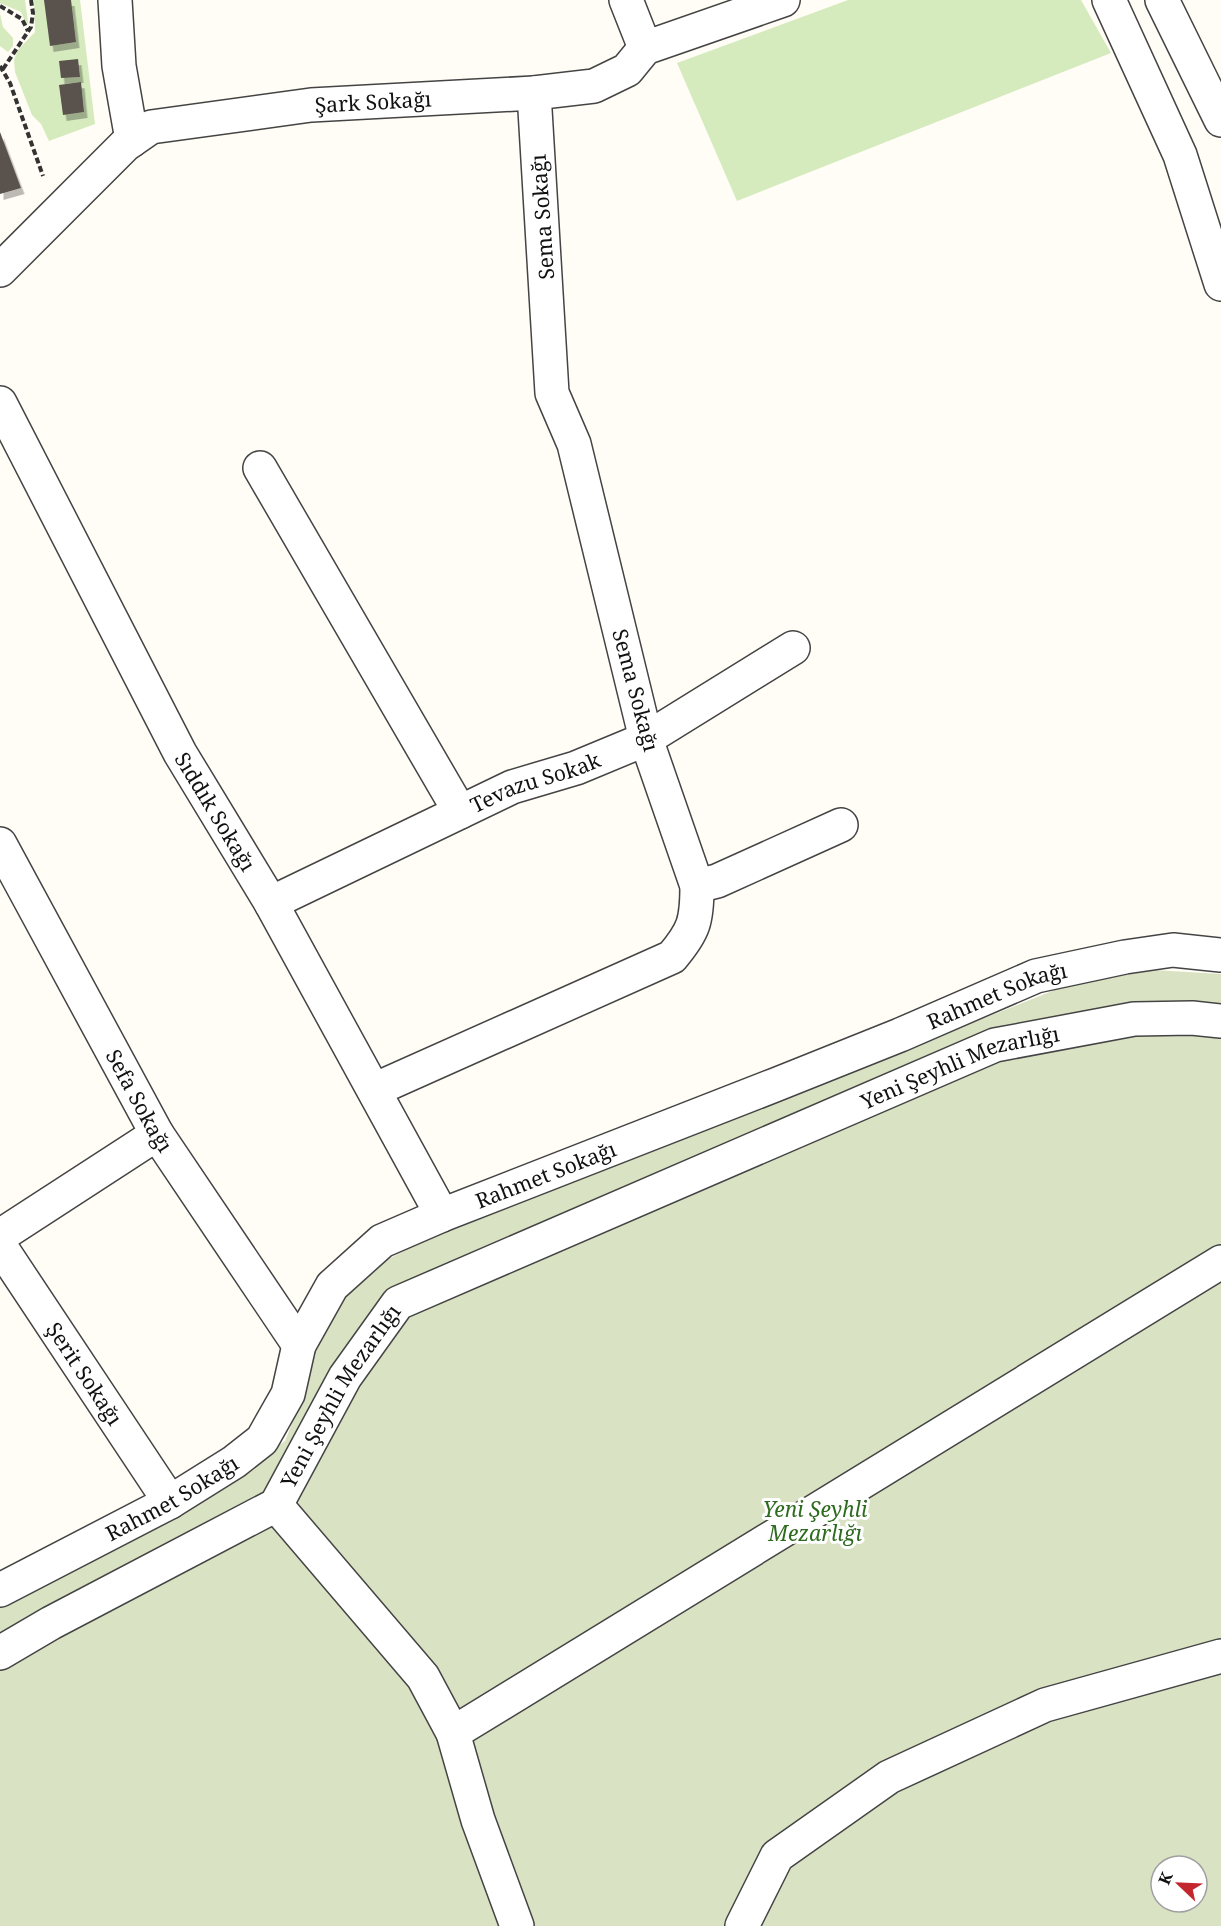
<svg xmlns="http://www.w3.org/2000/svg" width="1221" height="1926" viewBox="0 0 1221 1926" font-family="'Noto Serif',serif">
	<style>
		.green { fill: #d5ebbd }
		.cemetery { fill: #d9e3c4; fill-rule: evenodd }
		.building { fill: #5a524d; filter: url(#shadow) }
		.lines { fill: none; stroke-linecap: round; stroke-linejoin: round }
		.minor-casing { stroke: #444; stroke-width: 36 }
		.path { stroke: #333; stroke-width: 4; stroke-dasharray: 6 3; stroke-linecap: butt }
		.minor { stroke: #fff; stroke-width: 33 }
		.labels { text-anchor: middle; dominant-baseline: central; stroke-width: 6; stroke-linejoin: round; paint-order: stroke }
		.street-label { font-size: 21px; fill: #111; stroke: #fff }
		.park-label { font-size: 21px; font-style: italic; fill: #2f6b1f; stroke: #fff }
	</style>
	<defs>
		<filter id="shadow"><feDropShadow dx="3.5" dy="6" stdDeviation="0" flood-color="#0004"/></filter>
	</defs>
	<rect width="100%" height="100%" fill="#fffdf5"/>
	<!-- green -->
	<g class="green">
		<path d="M0,0h25l3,22 -1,4 -6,-14 -21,-9z"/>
		<path d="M34,0h46l15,124 -46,17 -8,-17 -9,-9 -17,-43 -1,-12 4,-10 17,-18z"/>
		<path d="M848,0h233l30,53 -374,148 -60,-138z"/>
		<path d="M0,14l3,13 10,11v8l-5,6 -8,-6z"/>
	</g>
	<!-- cemetery -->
	<path class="cemetery" d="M1154,970l67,4v952h-1221v-321l194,-102 91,-62 12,-30 15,-56 39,-70 30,-22 44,-23 640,-254zM1161,1866h36v36h-36z"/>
	<!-- building -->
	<g class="building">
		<path d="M44,0h27l5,42 -26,4z"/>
		<path d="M78,59l2,18 -19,1 -2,-17z"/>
		<path d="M81,82l3,30 -21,3 -4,-30z"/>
		<path d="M0,132l21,56 -21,6z"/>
	</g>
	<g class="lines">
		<defs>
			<g id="minor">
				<path d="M115,0l4,66 13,74"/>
				<path d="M626,0l19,48"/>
				<path d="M1109,0l71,155 41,129"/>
				<path d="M1162,0l59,120"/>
				<path id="s1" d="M0,270l125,-125 26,-18 160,-22 223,-12 60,-7 33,-16 18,-22 138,-48"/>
				<path id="s2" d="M0,403l180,350 91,150 171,312"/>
				<path d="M260,468l200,344"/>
				<path id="s3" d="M0,844l157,290 142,211"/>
				<path d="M697,886l20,-5 124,-56"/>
				<path id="s4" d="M271,903l241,-116 64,-19 70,-29 147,-91"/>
				<path d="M374,1090l298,-133c22,-26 25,-36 25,-71l-51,-147 -72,-295 -22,-51 -18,-300"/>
				<path d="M0,1236l157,-102"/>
				<path id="s5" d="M0,1246l170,256"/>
				<path d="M276,1505l147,172 30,56 25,87 39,106"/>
				<path id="s6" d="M0,1590l170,-88 64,-40 28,-22 26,-46 11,-49 33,-59 50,-45 60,-26 333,-130 125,-50 136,-59 89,-19 48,-7 48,5"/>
				<path id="s7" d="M0,1653l51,-30 225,-118 69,-128 53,-74 597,-258 139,-26 58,-1 29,3"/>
				<path d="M453,1733l768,-471"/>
				<path d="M742,1926l35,-70 112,-79 156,-72 176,-49"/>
			</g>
		</defs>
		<!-- minor casing -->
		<use href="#minor" class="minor-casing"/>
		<!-- path -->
		<g class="path">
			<path d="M0,6l22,13 6,12"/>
			<path d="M0,66l10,17 33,93"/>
			<path d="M3,69l28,-42 2,-14 -2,-13"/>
		</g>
		<!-- minor -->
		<use href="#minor" class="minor"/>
	</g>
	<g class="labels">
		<!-- street labels -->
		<g class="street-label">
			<text stroke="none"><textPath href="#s1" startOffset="432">Şark Sokağı</textPath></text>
			<text transform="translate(542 217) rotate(-94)">Sema Sokağı</text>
			<text transform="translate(636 690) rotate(75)">Sema Sokağı</text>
			<text stroke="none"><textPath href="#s4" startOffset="291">Tevazu Sokak</textPath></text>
			<text stroke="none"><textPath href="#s2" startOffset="462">Sıddık Sokağı</textPath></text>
			<text stroke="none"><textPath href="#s6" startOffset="1203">Rahmet Sokağı</textPath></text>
			<text stroke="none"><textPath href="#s7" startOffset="1160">Yeni Şeyhli Mezarlığı</textPath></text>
			<text stroke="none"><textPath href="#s3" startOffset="292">Sefa Sokağı</textPath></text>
			<text stroke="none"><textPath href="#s6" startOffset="717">Rahmet Sokağı</textPath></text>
			<text stroke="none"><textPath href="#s5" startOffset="153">Şerit Sokağı</textPath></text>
			<text stroke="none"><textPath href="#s7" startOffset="440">Yeni Şeyhli Mezarlığı</textPath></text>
			<text stroke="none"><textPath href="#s6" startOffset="195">Rahmet Sokağı</textPath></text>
		</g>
		<!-- park labels -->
		<g class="park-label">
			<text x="815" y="1509">Yeni Şeyhli<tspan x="815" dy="24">Mezarlığı</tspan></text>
		</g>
	</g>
	<!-- north arrow -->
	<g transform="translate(1179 1884) rotate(293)"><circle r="28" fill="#ffffff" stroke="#a0a0a0" stroke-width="1.5"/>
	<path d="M0-4.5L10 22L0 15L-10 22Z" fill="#c4262e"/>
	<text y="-9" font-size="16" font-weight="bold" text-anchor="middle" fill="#111111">K</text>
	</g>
</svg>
